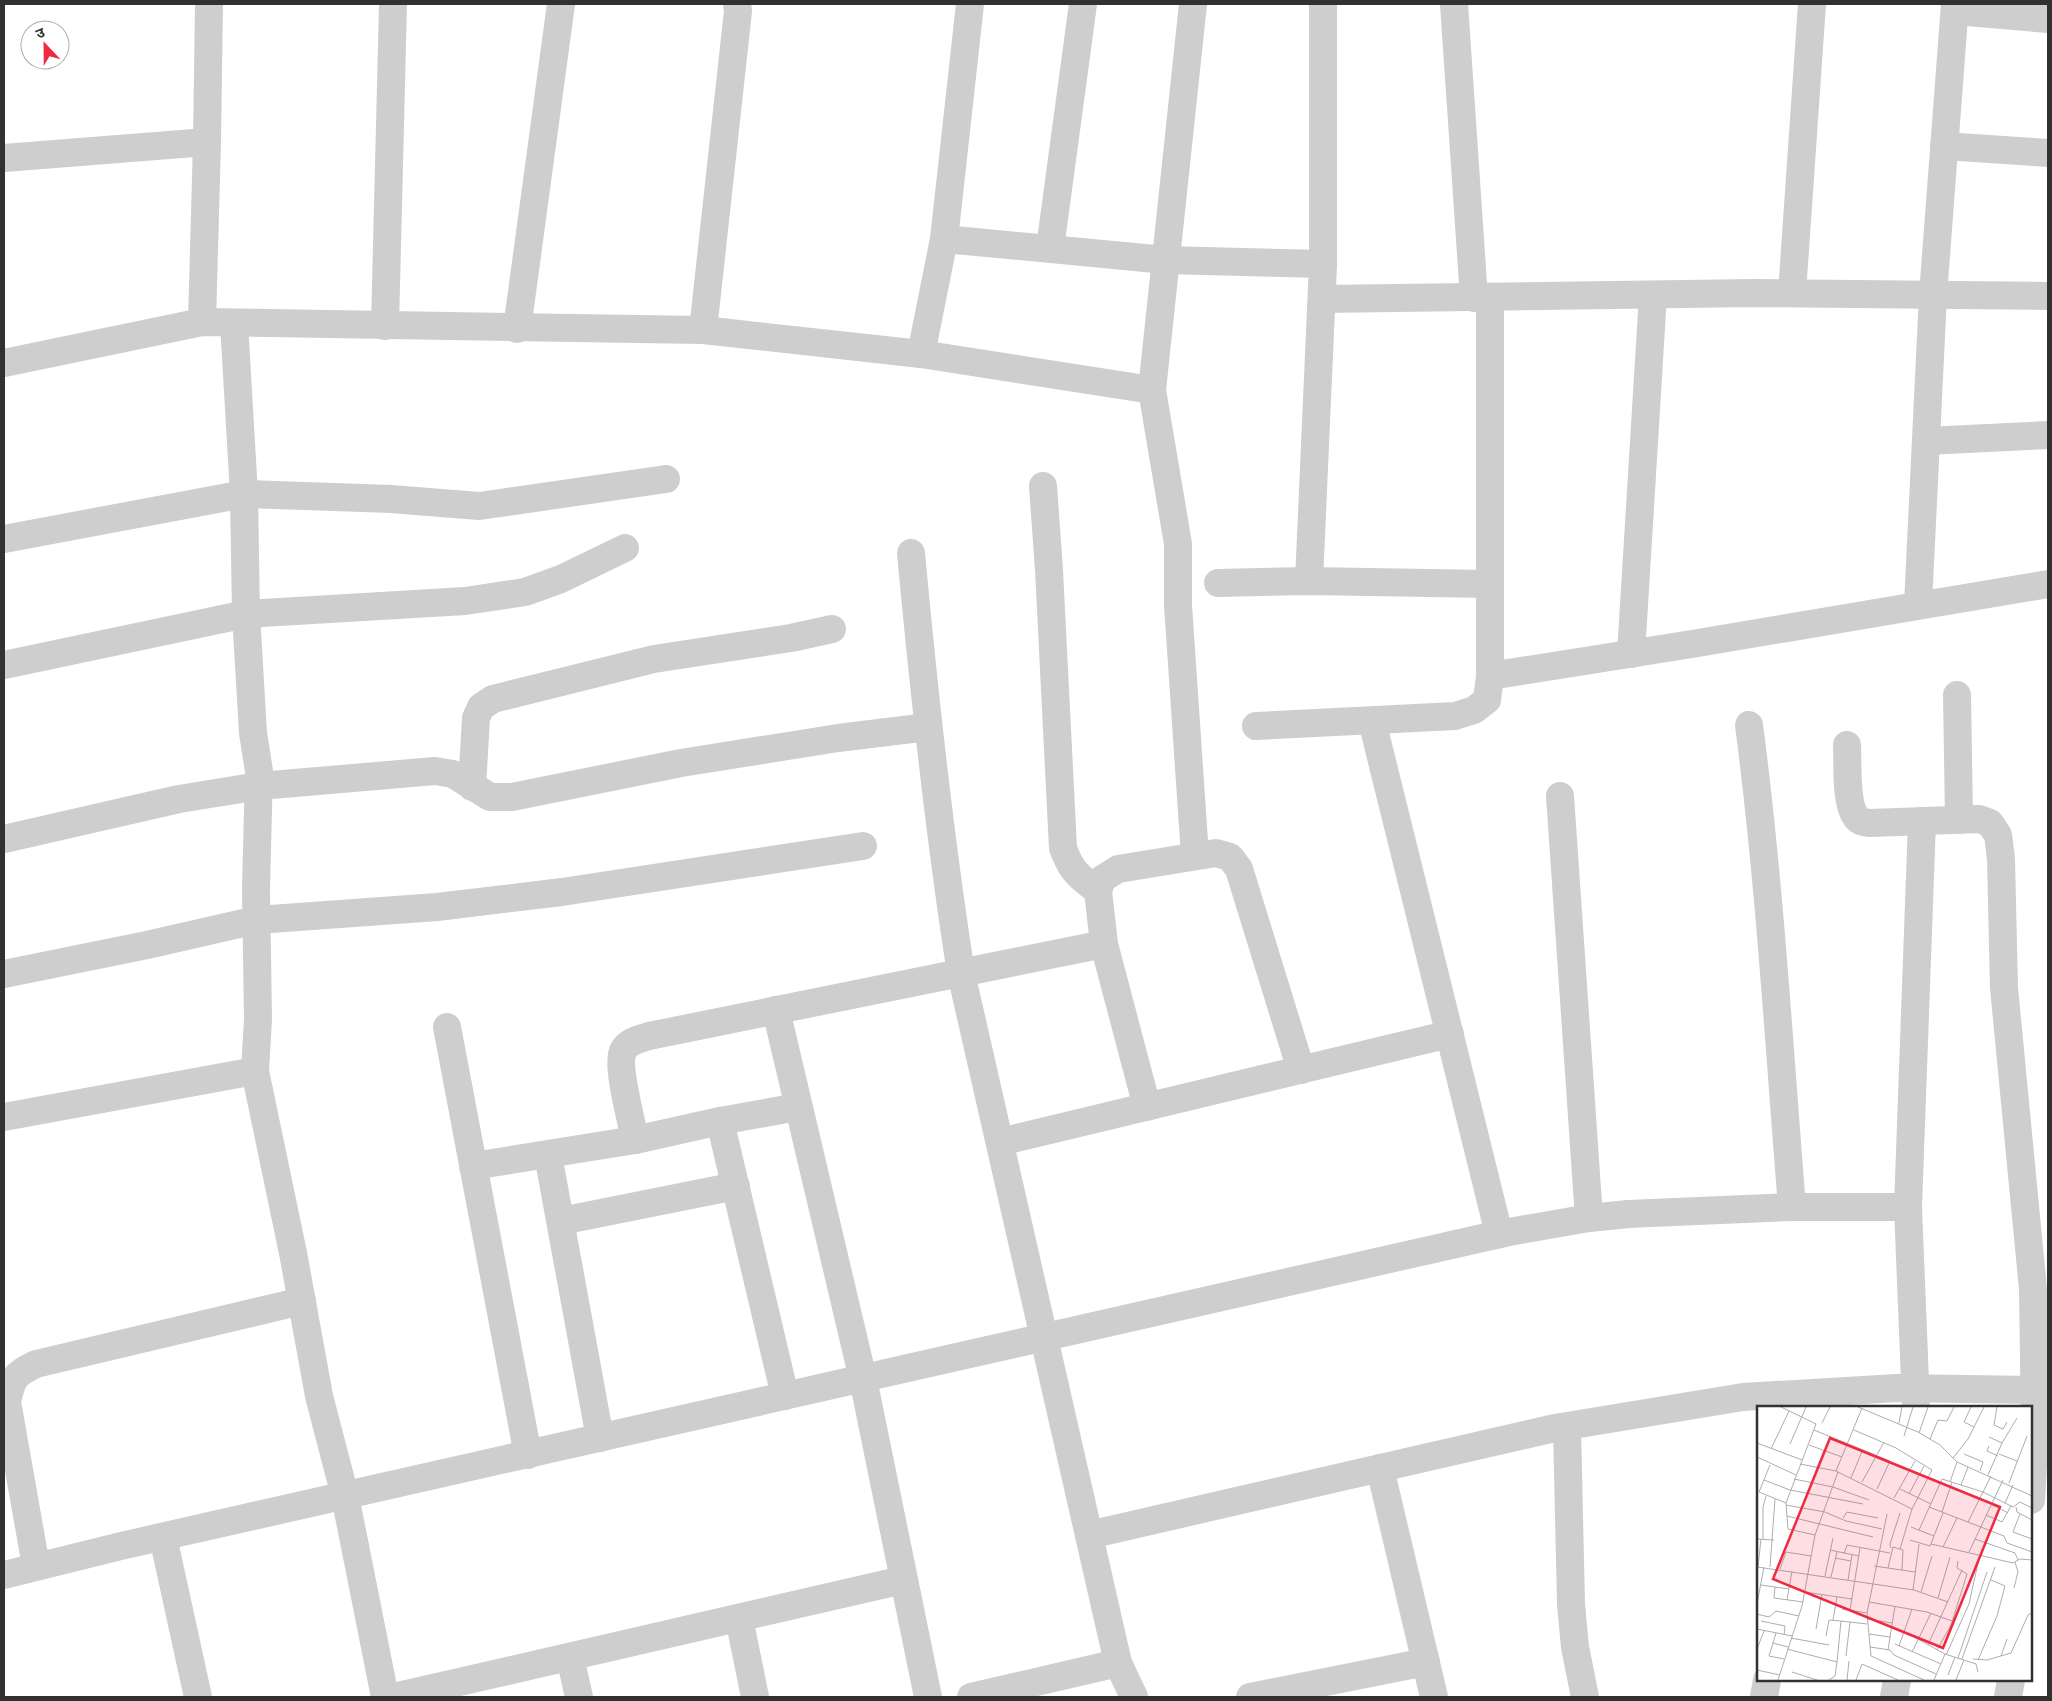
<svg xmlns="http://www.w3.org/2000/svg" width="2052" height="1701" viewBox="0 0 2052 1701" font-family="'Asap Condensed','Noto Sans Devanagari',sans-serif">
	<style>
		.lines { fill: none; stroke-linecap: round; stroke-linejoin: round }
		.minor { stroke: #cecece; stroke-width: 28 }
		.inset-road { fill: none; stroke: #adadad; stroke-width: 1 }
		.view { fill: #ef2b42; fill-opacity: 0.15; stroke: #ef2b42; stroke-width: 2.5 }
		.inset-edge { fill: none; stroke: #313131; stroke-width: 2.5 }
	</style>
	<rect width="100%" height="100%" fill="#fff"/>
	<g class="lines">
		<!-- minor -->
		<g class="minor">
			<path d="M1193,4l-41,386 26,154v61l17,251"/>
			<path d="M1454,4l20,294"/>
			<path d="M1955,11l93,8"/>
			<path d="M1944,146l104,7"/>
			<path d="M4,158l203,-16"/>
			<path d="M944,239l222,21 157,4"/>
			<path d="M1050,248l33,-244"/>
			<path d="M1792,293l20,-289"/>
			<path d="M1322,299l432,-6 294,3"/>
			<path d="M202,322l5,-180 2,-138"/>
			<path d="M234,323l10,171 2,120 7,119 6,38 -3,118 2,130 -3,52 38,182 26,143 26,100 40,201"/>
			<path d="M385,326l8,-322"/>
			<path d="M517,329l44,-325"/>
			<path d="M703,330l35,-319 -1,-7"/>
			<path d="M921,354l23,-115 26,-235"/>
			<path d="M4,363l198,-41 501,8 218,24 231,36"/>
			<path d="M1926,441l122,-6"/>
			<path d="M1043,486l6,84 14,278c8,23 16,29 35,43"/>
			<path d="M4,539l240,-45 147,5 88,7 187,-27"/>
			<path d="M911,553c13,140 28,280 50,420l157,690 16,34"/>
			<path d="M1309,581l14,-317v-260"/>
			<path d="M1218,583l91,-2 180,3"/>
			<path d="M1918,605l15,-310 22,-291"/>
			<path d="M1631,654l22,-359"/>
			<path d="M4,665l242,-51 219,-13 60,-9 36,-13 64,-31"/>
			<path d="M1490,676l202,-32 356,-60"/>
			<path d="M1957,695l2,125"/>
			<path d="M1372,721l127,513"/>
			<path d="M1749,725c21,160 30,321 43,482"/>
			<path d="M1256,726l199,-10 19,-6 13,-10 3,-24v-379"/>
			<path d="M1847,745c1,17 -2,58 9,72 3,5 8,5 14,6l109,-4 11,4 8,12 3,24 3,129 29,301 2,143 -4,68"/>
			<path d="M472,787l4,-69 5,-11 12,-8 161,-40 137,-21 41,-9"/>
			<path d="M1560,796l29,422"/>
			<path d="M4,839l175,-40 80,-13 176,-15 18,3 37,23h22l169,-34 157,-25 90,-11"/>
			<path d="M4,974l143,-29 110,-25 180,-13 125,-15 301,-46"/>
			<path d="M776,1010l87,369 65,318"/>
			<path d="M447,1027l81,428"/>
			<path d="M1147,1107l-43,-163 -6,-53 4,-12 16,-10 98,-16 14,4 9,12 62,201"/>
			<path d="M4,1117l251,-46"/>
			<path d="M720,1121l65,275"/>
			<path d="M635,1140c-3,-18 -19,-74 -12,-89 5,-10 17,-12 26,-15l455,-92"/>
			<path d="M1000,1142l450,-108"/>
			<path d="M548,1155l52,283"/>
			<path d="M473,1166l162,-26 85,-19 78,-14"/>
			<path d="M561,1221l175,-35"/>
			<path d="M1916,1406l-8,-199 14,-386"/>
			<path d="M1567,1427l4,177 4,43 10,50"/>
			<path d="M1380,1468l54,229"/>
			<path d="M1089,1535l466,-107 188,-31 154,-9 138,2"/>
			<path d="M163,1537l35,160"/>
			<path d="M36,1566l-29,-164c5,-23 7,-28 29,-38l266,-63"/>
			<path d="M4,1575l117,-29 1388,-314 80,-14 39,-4 164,-7h116"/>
			<path d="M739,1618l16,79"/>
			<path d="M570,1657l9,40"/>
			<path d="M394,1697l509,-117"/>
			<path d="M971,1697l147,-34"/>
			<path d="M1250,1697l176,-35"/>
			<path d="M1764,1697l3,-17"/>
			<path d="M1894,1697l3,-17"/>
			<path d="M2008,1697l3,-17"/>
		</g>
	</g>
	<!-- overview -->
	<g transform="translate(1757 1406)">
		<rect width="275" height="275" fill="#fff"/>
		<path class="inset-road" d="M24,1l35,17 -30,79 2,26 27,6M101,1l60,25 22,13 17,17 75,34M214,1l-7,15 10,5M240,1l-3,18 9,4 4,-7M65,17l8,-16M142,17l3,-16M57,24l76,31 -13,28M97,24l42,18 36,22 -20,39 -12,40M162,27l9,-26M147,30l9,-29M173,33l8,-19 9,1 7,-14M0,37l45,17M245,37l15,-25M33,38l16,-37M52,39l33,12M232,40l-2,5 11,5M14,43l18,-38M207,48l19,8 -3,9M242,48l18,7M0,51l39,18M196,52l15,-19 16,-32M43,58l36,7 76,38M13,59l-11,27 27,11M60,62l7,-17M79,65l26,-63M231,69l14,-32 -13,-6M94,72l12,-29M37,73l39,8 36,13M7,74l26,10 73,14M105,76l22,-40M193,76l7,-20M252,77l18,-47M204,79l7,-18M143,83l31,15M152,88l15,-28M137,92l21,-37M248,97l8,-18M234,98l17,9M29,99l39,7 21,9 36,8M172,101l75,29 3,7 25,9M259,101l1,5 15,8M185,106l10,-30M130,108l-20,99 4,43 53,24M263,108l-7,18 19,7M229,109l16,7 9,-16M30,110l86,21M86,112l4,-6 31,6M211,116l23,-46M154,121l23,9M162,124l23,-51 41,13 30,15 7,-5 12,6M0,133l17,1M6,133v-32l3,-11M218,133l40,14 3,7M153,134l20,6 13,-33M174,138l82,19 7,-4 12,1M186,141l14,-29M134,142l-1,-4 10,-31M73,144l29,6M212,146l34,-72M87,148l3,-9 43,8M78,152l16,3M117,160l41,6M0,161l157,23 34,12M1,161l3,-28M13,161l5,-68M131,162l5,-21 10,3 -1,20M23,163l6,-17 25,4M68,170l8,-38M74,171l6,-25M91,174l4,-25M4,179l28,4M18,181l-1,11 29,4M257,182l4,-16 -3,-10M156,184l6,-46M48,186l47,7M164,186l11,-36M181,192l12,-41M30,194l5,-29M112,196l58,10 25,9M0,198l7,-37M85,203l25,4M93,204l10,-62M0,208l12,3 7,-6 23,5M110,213l25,4M76,214l4,-23M4,215l24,5 -1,9M0,223l35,7M59,223l6,-35M19,227l-7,23 15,3M112,228l21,3M69,230l3,-16 12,1M157,231l31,17 31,10 2,8M34,232l38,7M16,237l15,4M138,238l46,20M171,239l34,-75M142,240l13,-37M113,241l20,3 4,5 42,19M0,243l7,-18M30,243l50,13 -2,14 -6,4M131,244l7,-44M180,244l14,-25 16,-51 -10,-6 1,-7M155,246l19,-39M189,249l23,-51 9,-41M89,250l4,-34M244,250l6,-17M201,252l29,-86M205,253l33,-92M216,253l14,1 24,-7 17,-38 4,-2M221,254l19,-44 8,-30 -14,-6M80,256l4,-41 26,3M0,264l23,5M35,266l25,8M191,269l7,-18M21,274l24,-74 13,-71 23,-63M90,274l2,-19M99,274l6,-16 36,16M177,274l11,-26M199,274l8,-20"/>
		<path class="view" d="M73,32l170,69 -57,141 -170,-69z"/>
		<rect width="275" height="275" class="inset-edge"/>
	</g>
	<!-- border -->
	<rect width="2052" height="1701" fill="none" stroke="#313131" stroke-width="10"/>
	<!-- north arrow -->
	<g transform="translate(45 45) rotate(338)"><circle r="24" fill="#ffffff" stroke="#adadad"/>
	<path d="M0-4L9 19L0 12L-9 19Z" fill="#ef2b42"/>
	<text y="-8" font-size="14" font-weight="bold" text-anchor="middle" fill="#313131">उ</text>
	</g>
</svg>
